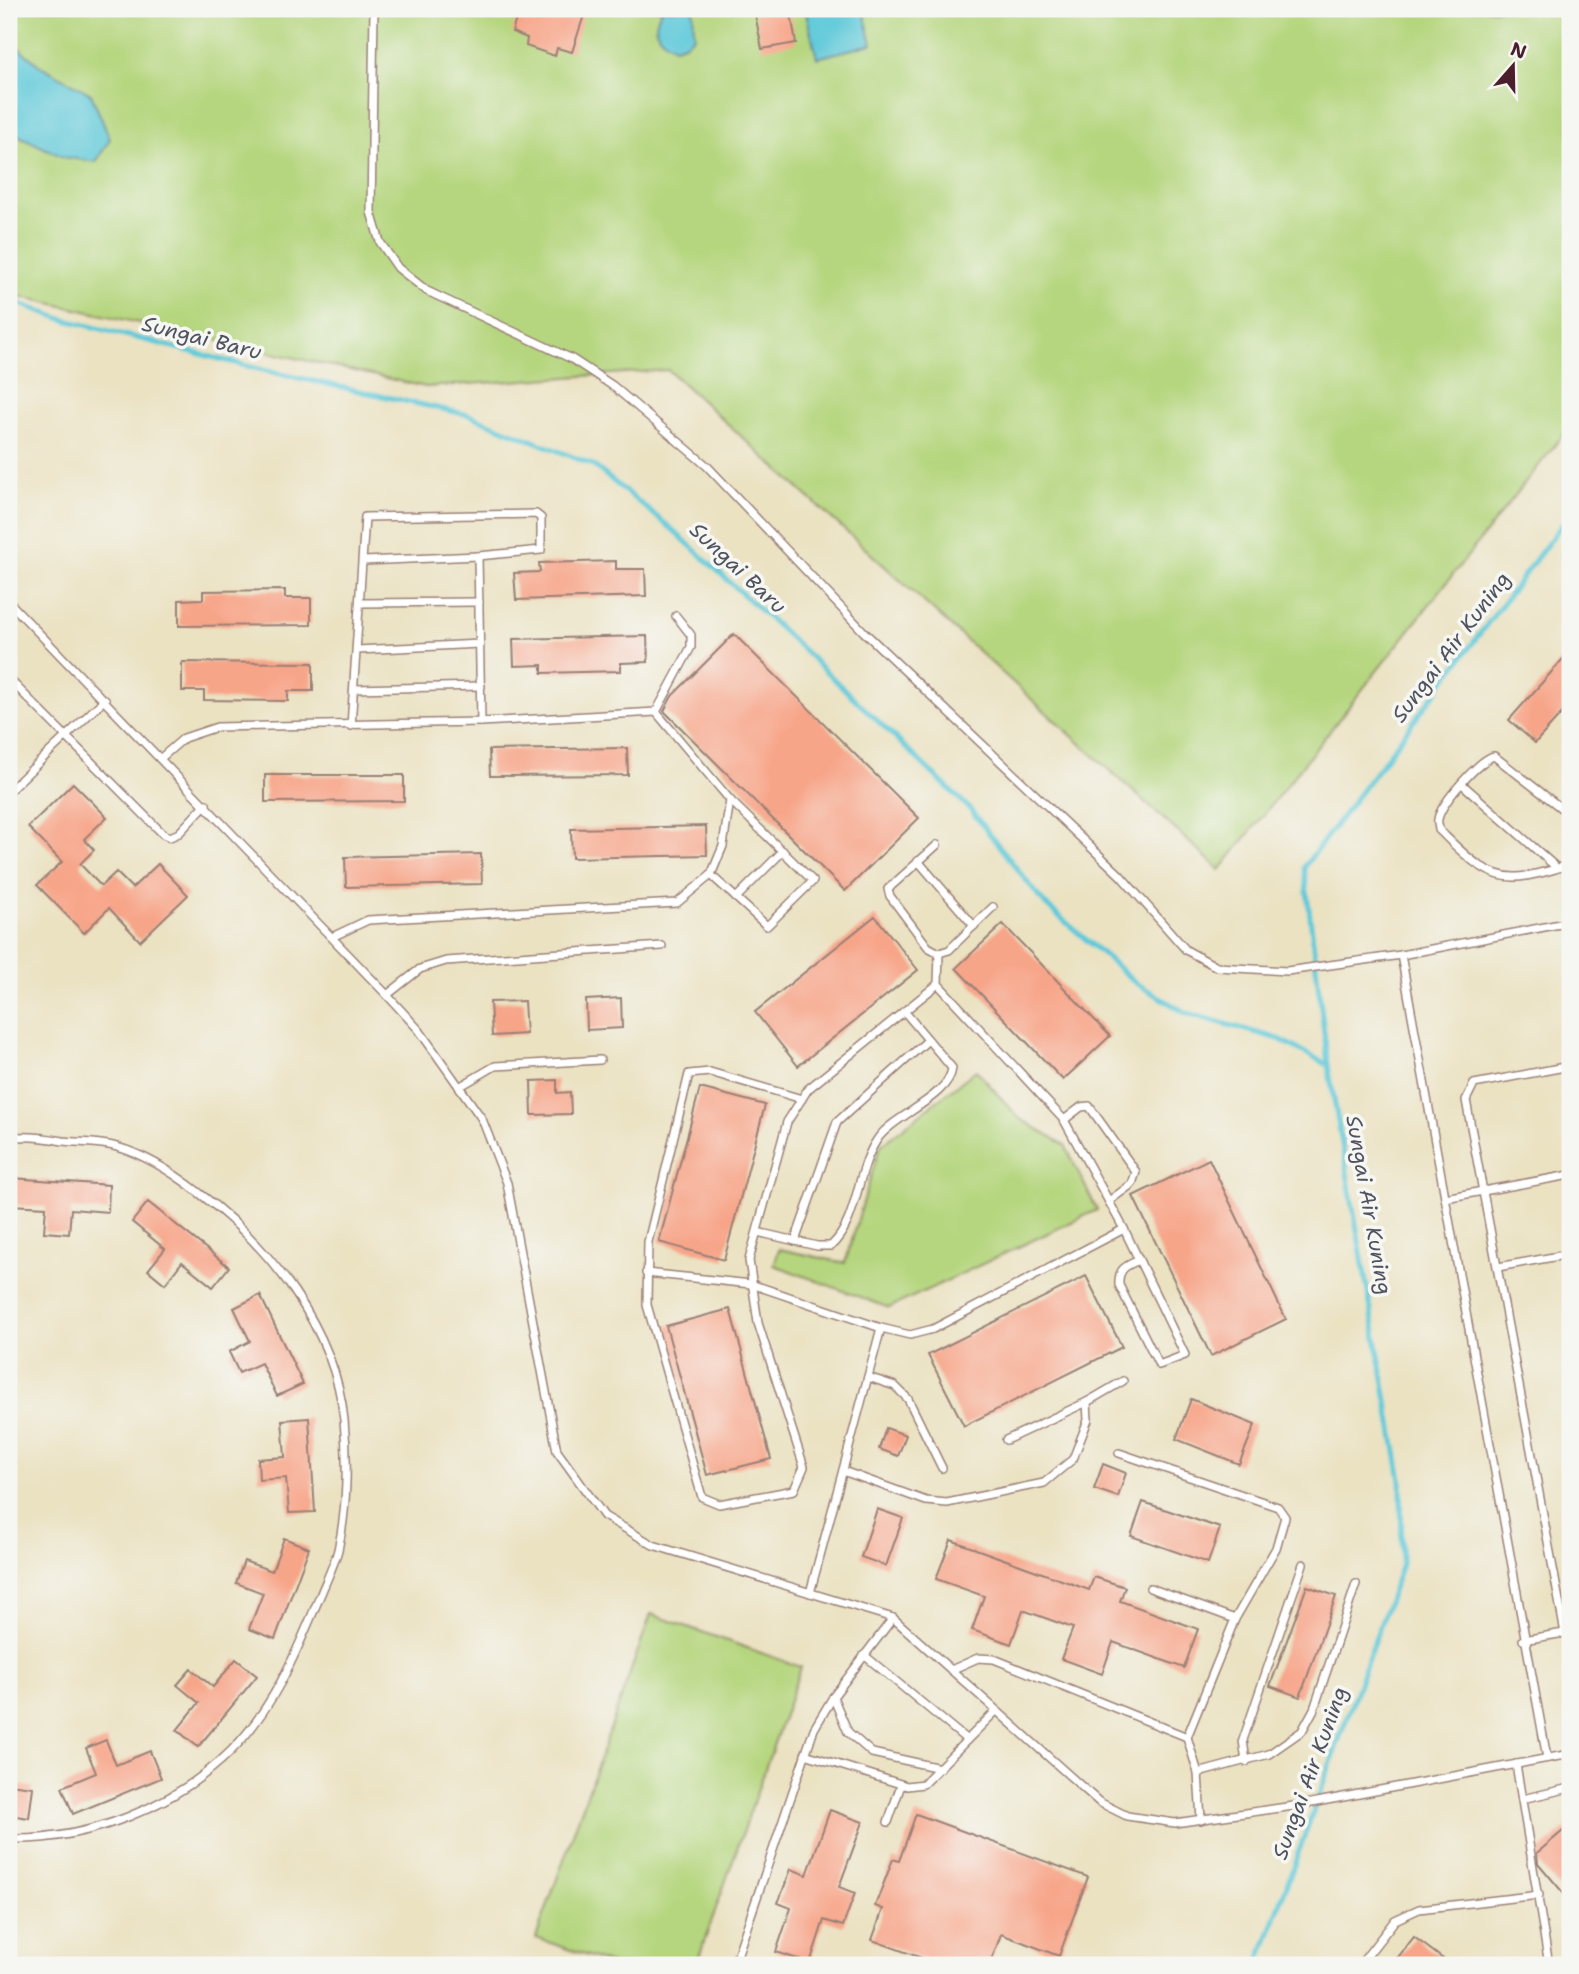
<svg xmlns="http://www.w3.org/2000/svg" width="1579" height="1974" viewBox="0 0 1579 1974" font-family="'Shantell Sans',sans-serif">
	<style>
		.green { fill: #b5d67e; stroke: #807a54; stroke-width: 2 }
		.water { fill: #5ec9d9; stroke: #547482; stroke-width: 2 }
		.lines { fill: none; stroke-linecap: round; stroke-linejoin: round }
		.stream { stroke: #5ec9d9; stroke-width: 5 }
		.building { fill: #f7a589 }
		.lane-casing { stroke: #9a8076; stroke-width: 10 }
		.lane { stroke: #fff; stroke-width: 7 }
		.labels { text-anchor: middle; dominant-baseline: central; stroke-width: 7; stroke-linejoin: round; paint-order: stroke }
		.water-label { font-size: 21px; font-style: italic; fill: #50525f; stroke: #f6f6f2 }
	</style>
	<rect width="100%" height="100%" fill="#f6f6f2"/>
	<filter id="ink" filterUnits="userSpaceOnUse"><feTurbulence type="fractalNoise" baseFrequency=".0143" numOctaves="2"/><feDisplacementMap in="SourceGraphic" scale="14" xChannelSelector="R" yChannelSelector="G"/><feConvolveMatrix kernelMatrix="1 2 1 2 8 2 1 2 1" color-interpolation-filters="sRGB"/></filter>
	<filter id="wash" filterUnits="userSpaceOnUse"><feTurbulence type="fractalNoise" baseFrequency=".00686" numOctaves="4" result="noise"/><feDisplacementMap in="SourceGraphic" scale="28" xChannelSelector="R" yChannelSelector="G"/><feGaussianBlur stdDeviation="1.57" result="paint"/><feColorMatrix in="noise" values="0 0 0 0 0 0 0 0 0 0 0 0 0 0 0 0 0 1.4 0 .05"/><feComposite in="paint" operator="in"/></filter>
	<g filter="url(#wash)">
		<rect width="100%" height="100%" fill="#ebe2c2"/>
		<!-- green -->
		<g class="green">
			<path d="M9,9h1561v417l-350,444 -552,-500 -242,17 -417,-93z"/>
			<path d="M976,1070l43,48 46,27 32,65 -208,98 -115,-43 5,-16 66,14 35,-117z"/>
			<path d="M651,1614l150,53 -105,298h-82l-78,-27z"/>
		</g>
		<!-- water -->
		<g class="water">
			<path d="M9,9h7l-3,34 26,22 52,29 19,45 -14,23 -33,-5 -54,-26z"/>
			<path d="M662,9h31l1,27 -8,7 -11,4c-20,-10 -24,-19 -13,-38z"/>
			<path d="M805,9h58l9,35 -55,14z"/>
		</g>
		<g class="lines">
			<!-- stream -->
			<g class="stream">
				<path d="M9,300l53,19 201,51 206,45 124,50 79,64 125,115 172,164 76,96 91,79 50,30 93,26 49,26"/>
				<path d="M1258,1965l144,-401 -1,-84 -73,-415 -24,-198 266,-353"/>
			</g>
		</g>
		<g id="blocks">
			<!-- building -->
			<g class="building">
				<path d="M519,9h67l-14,43 -15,-4 -2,8 -29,-10 1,-8 -15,-6z"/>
				<path d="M754,9h36l6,34 -34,6z"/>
				<path d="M616,561v8h29l1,27 -130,4 -2,-27 26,-1 -1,-9z"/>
				<path d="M285,590v8h26v27l-132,1v-26l24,-1v-8z"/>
				<path d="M734,634l185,184 -74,73 -181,-180 8,-15z"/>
				<path d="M647,636l1,26 -27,1v8l-79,2v-8l-28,1 -1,-27z"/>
				<path d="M1570,651v67l-7,-6 -28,31 -26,-23z"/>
				<path d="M182,662l131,1v28h-25v10l-84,-1v-9h-22z"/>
				<path d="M627,748l1,27 -138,1 -1,-26z"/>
				<path d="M265,775h139v26l-139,1z"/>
				<path d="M73,783l34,34 -23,22 10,11 -14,14 21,22 15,-14 16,16 26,-24 30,31 -48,46 -31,-33 -25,25 -47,-48 25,-23 -34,-35z"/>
				<path d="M706,826l1,29 -135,3 -1,-29z"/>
				<path d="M481,854l1,30 -136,3 -1,-30z"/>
				<path d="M875,916l43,54 -120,96 -43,-54z"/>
				<path d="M1003,924l107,112 -47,44 -107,-112z"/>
				<path d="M621,998l1,30 -35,2 -1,-30z"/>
				<path d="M524,1001l2,33 -34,2 -2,-34z"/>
				<path d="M557,1080v13l13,-1 1,22 -39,1 -1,-34z"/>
				<path d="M700,1088l65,17 -41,155 -65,-18z"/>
				<path d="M1209,1159l77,160 -75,37 -78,-160z"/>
				<path d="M12,1178l97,7 -1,27 -37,-3 -2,25 -25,-2 2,-25 -36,-2z"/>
				<path d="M148,1202l81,65 -16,20 -31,-25 -17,22 -17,-14 17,-21 -33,-27z"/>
				<path d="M1086,1276l36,71 -158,79 -36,-71z"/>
				<path d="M260,1295l43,89 -26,12 -16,-33 -22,10 -10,-21 21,-11 -16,-33z"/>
				<path d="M730,1309l41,150 -64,16 -41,-149z"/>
				<path d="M1191,1399l64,26 -16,39 -63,-25z"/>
				<path d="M309,1418l6,94 -26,1 -3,-35 -27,2 -1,-21 27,-2 -3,-37z"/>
				<path d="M886,1428l20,7 -8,21 -19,-7z"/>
				<path d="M1103,1464l23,9 -8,24 -24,-8z"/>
				<path d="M1143,1502l77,26 -12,35 -77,-27z"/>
				<path d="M877,1509l26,9 -17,48 -25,-9z"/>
				<path d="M284,1538l25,10 -34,91 -26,-10 14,-36 -27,-10 8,-22 28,10z"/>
				<path d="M951,1540l138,50 5,-13 31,10 -5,14 78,28 -14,39 -71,-26 -11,32 -41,-15 12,-31 -50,-18 -12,34 -39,-14 12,-34 -48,-17z"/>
				<path d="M1307,1586l29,10 -36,101 -30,-11z"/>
				<path d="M236,1659l21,17 -59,71 -21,-17 22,-27 -22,-18 14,-16 22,18z"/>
				<path d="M106,1740l10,25 34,-14 11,27 -88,36 -11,-27 34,-14 -10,-25z"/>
				<path d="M9,1784l24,3 -4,31 -20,-3z"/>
				<path d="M830,1810l33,12 -24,65 16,6 -12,33 -19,-6 -14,43 -34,-11 15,-44 -13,-5 13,-34 16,6z"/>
				<path d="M916,1814l172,63 -29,79 -58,-22 -11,31h-49l-69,-25 11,-31 -8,-3 18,-47 6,2z"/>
				<path d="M1570,1825v76l-32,-38 -1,-10z"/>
				<path d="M1414,1937l37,28h-59z"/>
			</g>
		</g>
	</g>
	<g filter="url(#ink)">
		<use href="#blocks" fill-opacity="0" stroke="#9a8076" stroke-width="2"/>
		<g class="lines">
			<defs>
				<g id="lane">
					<path d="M374,9l-3,203 9,30 18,26 29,23 145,68 41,27 94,80 157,166 256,243 66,75 31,17 70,4 114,-16 169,-33"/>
					<path d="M364,561l114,-5"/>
					<path d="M9,602l378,393 32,35 63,89 25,64 50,268 47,65 49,29 240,73 206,184 28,14 48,7 126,-18 269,-51"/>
					<path d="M360,603l119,-1"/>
					<path d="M357,650l123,-6"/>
					<path d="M9,679l154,155 7,3 9,-4 27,-29"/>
					<path d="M354,689l127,-3"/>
					<path d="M656,712l74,88 83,81 -46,45 -56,-51"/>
					<path d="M656,712l35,-65v-12l-15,-19"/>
					<path d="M351,726l14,-209 171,-3 5,4v32l-63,6 3,166"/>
					<path d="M162,757l22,-19 33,-11 264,-5 175,-10"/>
					<path d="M1462,784l95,84"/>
					<path d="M9,791l96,-92"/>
					<path d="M1570,815l-76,-59c-14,3 -53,47 -56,63 -1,4 1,8 1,11 21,20 46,49 78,47 17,-1 36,-8 53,-12"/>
					<path d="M937,845l-49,44 2,7 38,51 11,6 10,-3 44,-43"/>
					<path d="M918,861l56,65"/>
					<path d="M736,898l47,-47"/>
					<path d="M332,937l36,-17 309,-17 34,-28 12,-29 7,-46"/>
					<path d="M939,953l-1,31 126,136 60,109 61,126 -26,10 -40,-80c-1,-16 6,-19 20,-25"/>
					<path d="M1401,955l146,803"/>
					<path d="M387,995l33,-26 26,-8 216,-15"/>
					<path d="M459,1087l36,-21 105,-6"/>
					<path d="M802,1099l-92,-27 -21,2 -41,168 -1,63 55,192 17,7 75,-14 10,-23 -46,-144 -9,-63 38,-138 21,-33 130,-105"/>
					<path d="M1064,1120l17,-13 8,-1 47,66 -4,12 -23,17"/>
					<path d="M9,1138c16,-3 37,0 54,3 17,2 37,1 54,6 29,8 58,27 81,45 71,54 137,135 146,228 4,41 3,90 -6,130 -4,15 -12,31 -18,46 -23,55 -46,112 -89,155 -57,56 -143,90 -222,88"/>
					<path d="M1445,1198l125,-23"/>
					<path d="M757,1232l60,14h14c29,-27 24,-77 48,-109 16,-22 71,-41 73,-69l-48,-57"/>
					<path d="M795,1241l42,-119 91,-82"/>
					<path d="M1498,1267l72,-13"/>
					<path d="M646,1273l105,11 130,44 29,7 23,-6 191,-100"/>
					<path d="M868,1377l27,9 13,13 34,69"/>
					<path d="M1006,1440l81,-38 36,-21"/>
					<path d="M1119,1453l159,54 7,10 -9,31 -41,71 -48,118"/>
					<path d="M843,1471l83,30 21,2 97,-20 29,-24 15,-39 -1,-18"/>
					<path d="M1150,1588l85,31"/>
					<path d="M810,1593l71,-265"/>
					<path d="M1565,1633l-99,-533 8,-16 96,-18"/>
					<path d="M1523,1640l47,-8"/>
					<path d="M864,1655l103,85"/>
					<path d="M951,1670l27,-12 16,1 193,78 11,36 3,47"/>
					<path d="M833,1697l15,35 24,21 68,15"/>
					<path d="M805,1754l102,32 16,-2 73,-73"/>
					<path d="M1246,1762l-3,-22 60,-176"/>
					<path d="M1516,1764l33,201"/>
					<path d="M1198,1773l71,-19 33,-23 12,-22 42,-125"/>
					<path d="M1522,1799l48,-11"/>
					<path d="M888,1822l13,-37"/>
					<path d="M734,1965l80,-236 19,-32 60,-79"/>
					<path d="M1360,1965l35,-45 24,-11 120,-14"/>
				</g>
			</defs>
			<!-- lane casing -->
			<use href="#lane" class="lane-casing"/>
			<!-- lane -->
			<use href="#lane" class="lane"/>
		</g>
	</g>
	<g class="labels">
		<!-- water labels -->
		<g class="water-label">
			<text transform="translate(202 338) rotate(14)">Sungai Baru</text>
			<text transform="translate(738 568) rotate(43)">Sungai Baru</text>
			<text transform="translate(1451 647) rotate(-53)">Sungai Air Kuning</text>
			<text transform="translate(1369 1205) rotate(80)">Sungai Air Kuning</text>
			<text transform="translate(1310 1773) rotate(-70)">Sungai Air Kuning</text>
		</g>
	</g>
	<!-- margin -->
	<rect width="1579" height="1974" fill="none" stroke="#f6f6f2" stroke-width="35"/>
	<!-- north arrow -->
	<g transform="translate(1513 66) rotate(20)" stroke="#f6f6f2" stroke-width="5" paint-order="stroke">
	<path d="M0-5L12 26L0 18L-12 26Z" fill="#4a1f2b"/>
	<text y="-10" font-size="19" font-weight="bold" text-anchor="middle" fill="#4a1f2b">N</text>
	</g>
</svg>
